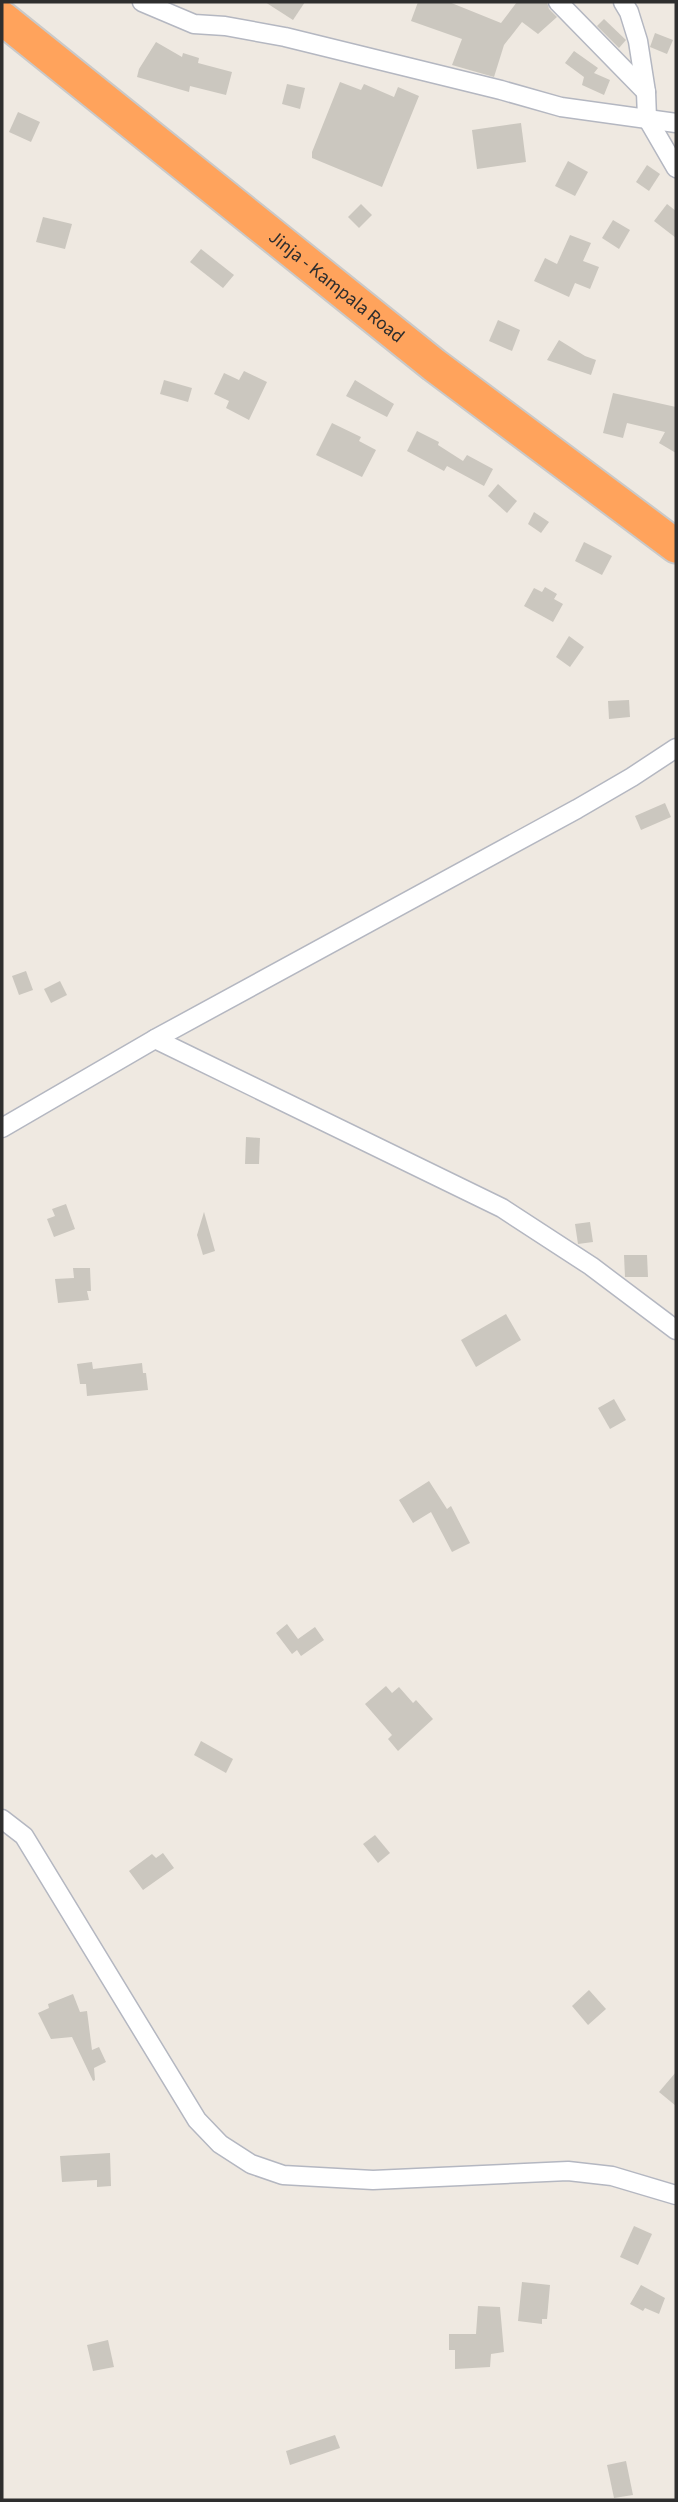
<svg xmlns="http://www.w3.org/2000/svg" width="678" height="2502" viewBox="0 0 678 2502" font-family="'Source Sans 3',sans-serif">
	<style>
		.building { fill: #cbc7bf }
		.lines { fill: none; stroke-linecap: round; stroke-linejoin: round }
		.street-casing { stroke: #b4b7c1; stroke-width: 21 }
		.highway-casing { stroke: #c9c9c9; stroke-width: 37 }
		.street { stroke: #fff; stroke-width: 18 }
		.highway { stroke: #ffa35c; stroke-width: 33 }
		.labels { text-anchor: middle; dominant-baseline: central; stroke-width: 5; stroke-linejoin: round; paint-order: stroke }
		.street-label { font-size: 19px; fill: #2e2e2e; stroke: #fff }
	</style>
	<rect width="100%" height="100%" fill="#efe9e1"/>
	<!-- building -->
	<g class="building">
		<path d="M265,2h40l-12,18z"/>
		<path d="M418,2h31l52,21 16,-21h30l2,7 8,8 -19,17 -16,-12 -18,23 -10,32 -42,-12 10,-26 -51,-18z"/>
		<path d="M604,19l22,21 -7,8 -22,-22z"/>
		<path d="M655,33l18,7 -6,14 -17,-7z"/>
		<path d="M156,42l26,15 1,-4 16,5 -1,5 34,9 -6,23 -36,-9 -1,6 -52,-15 2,-8z"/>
		<path d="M574,51l24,17 -4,5 16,7 -6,15 -22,-10 2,-8 -19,-14z"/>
		<path d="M340,82l21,8 3,-6 30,13 4,-10 21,9 -37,91 -70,-29v-6z"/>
		<path d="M287,84l18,4 -5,21 -18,-5z"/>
		<path d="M18,112l22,10 -9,20 -22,-10z"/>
		<path d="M521,123l5,39 -49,7 -5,-39z"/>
		<path d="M568,161l20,11 -13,24 -20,-10z"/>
		<path d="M647,165l13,9 -11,17 -13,-9z"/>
		<path d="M361,204l11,11 -13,13 -11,-11z"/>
		<path d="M667,204l9,7v27l-22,-17z"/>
		<path d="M43,217l29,7 -7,25 -29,-7z"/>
		<path d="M613,220l17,10 -11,19 -17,-11z"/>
		<path d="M570,235l21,8 -8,18 16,6 -9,22 -15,-6 -6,14 -35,-16 11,-23 12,6z"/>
		<path d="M201,249l33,26 -11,13 -33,-26z"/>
		<path d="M498,320l22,10 -8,21 -23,-10z"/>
		<path d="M559,340l26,16 11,4 -5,15 -44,-15z"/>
		<path d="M244,371l23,11 -18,38 -23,-12 3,-7 -15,-7 10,-21 15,7z"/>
		<path d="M164,380l28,8 -4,14 -28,-8z"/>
		<path d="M355,380l39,24 -7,13 -41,-21z"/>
		<path d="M613,393l63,14v46l-17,-10 6,-11 -38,-9 -4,15 -20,-5z"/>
		<path d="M332,423l29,14 -2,4 17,9 -14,27 -46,-22z"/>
		<path d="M417,431l22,11 -1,3 25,16 4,-6 26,14 -9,17 -37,-20 -3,5 -37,-20z"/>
		<path d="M498,484l19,17 -10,12 -19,-17z"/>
		<path d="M534,512l15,10 -8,11 -13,-9z"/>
		<path d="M584,542l28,14 -10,19 -27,-14z"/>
		<path d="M545,587l12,7 -3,5 9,5 -10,18 -29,-16 10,-18 8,4z"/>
		<path d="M569,636l15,11 -14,20 -14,-10z"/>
		<path d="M629,700l1,17 -21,2 -1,-18z"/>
		<path d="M665,803l6,14 -30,13 -6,-14z"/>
		<path d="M26,971l7,19 -14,5 -7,-19z"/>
		<path d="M60,981l7,14 -16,8 -7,-14z"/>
		<path d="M246,1137l14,1 -1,26h-14z"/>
		<path d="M66,1204l9,25 -21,8 -7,-18 8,-3 -3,-7z"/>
		<path d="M204,1212l11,39 -12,4 -6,-20z"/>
		<path d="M590,1222l3,20 -15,2 -3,-20z"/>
		<path d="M624,1255h23l1,22h-23z"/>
		<path d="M73,1268h17l1,23h-4l2,9 -31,3 -3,-24 19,-1z"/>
		<path d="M506,1314l15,26 -45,27 -15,-27z"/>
		<path d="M92,1362l1,7 49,-6 1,10h3l2,17 -61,6 -1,-12h-6l-3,-20z"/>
		<path d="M614,1399l12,21 -16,9 -12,-21z"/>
		<path d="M429,1481l18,28 4,-3 19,37 -18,9 -21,-40 -18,11 -14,-23z"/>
		<path d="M287,1624l11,15 17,-12 9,13 -23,16 -4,-6 -5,4 -16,-21z"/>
		<path d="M386,1686l6,7 7,-6 14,16 3,-3 17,19 -35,32 -10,-12 4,-4 -27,-31z"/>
		<path d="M201,1741l32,18 -7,14 -32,-18z"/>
		<path d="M375,1835l15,18 -12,10 -15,-19z"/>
		<path d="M163,1853l11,15 -31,22 -14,-19 23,-17 4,4z"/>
		<path d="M589,1990l17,19 -18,16 -16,-19z"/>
		<path d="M73,1994l7,18 7,-1 5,39 7,-3 7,15 -12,6 1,12 -2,1 -21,-44 -21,2 -13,-26 11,-5 -1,-4z"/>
		<path d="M676,2072v34l-17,-14z"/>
		<path d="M110,2153l1,33 -14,1v-7l-35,2 -2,-26z"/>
		<path d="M634,2226l18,8 -14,31 -18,-8z"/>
		<path d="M522,2282l28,3 -3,34h-5v5l-24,-3z"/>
		<path d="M641,2285l24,13 -6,16 -14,-6 -2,3 -13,-7z"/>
		<path d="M478,2306l22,1 4,45 -13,2 -1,13 -35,2v-19h-6v-16h27z"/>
		<path d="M108,2340l6,27 -21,4 -6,-26z"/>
		<path d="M335,2435l5,13 -50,17 -4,-14z"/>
		<path d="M626,2461l7,34 -19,3 -7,-33z"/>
	</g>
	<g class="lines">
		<defs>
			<g id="street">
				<path d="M142,2l52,22 31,2 60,11 216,53 60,17 115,16"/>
				<path d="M558,2l88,90"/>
				<path d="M623,2l6,10 9,29 8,51 1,26 29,50"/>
				<path d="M155,1039l347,169 89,58 85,64"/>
				<path d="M2,1128l153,-89 422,-230 55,-32 44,-29"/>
				<path d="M2,1819l22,17 173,284 23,24 31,20 32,11 90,5 195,-9 44,5 64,19"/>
			</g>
			<g id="highway">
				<path id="s1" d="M2,18l432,347 242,181"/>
			</g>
		</defs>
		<!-- street casing -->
		<use href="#street" class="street-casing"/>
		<!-- highway casing -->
		<use href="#highway" class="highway-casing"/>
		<!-- street -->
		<use href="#street" class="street"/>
		<!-- highway -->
		<use href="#highway" class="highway"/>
	</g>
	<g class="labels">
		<!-- street labels -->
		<g class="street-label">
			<text stroke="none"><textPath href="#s1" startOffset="429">Jinja - Kampala Road</textPath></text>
		</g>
	</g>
	<!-- border -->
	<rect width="678" height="2502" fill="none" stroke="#2e2e2e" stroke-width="7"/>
</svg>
